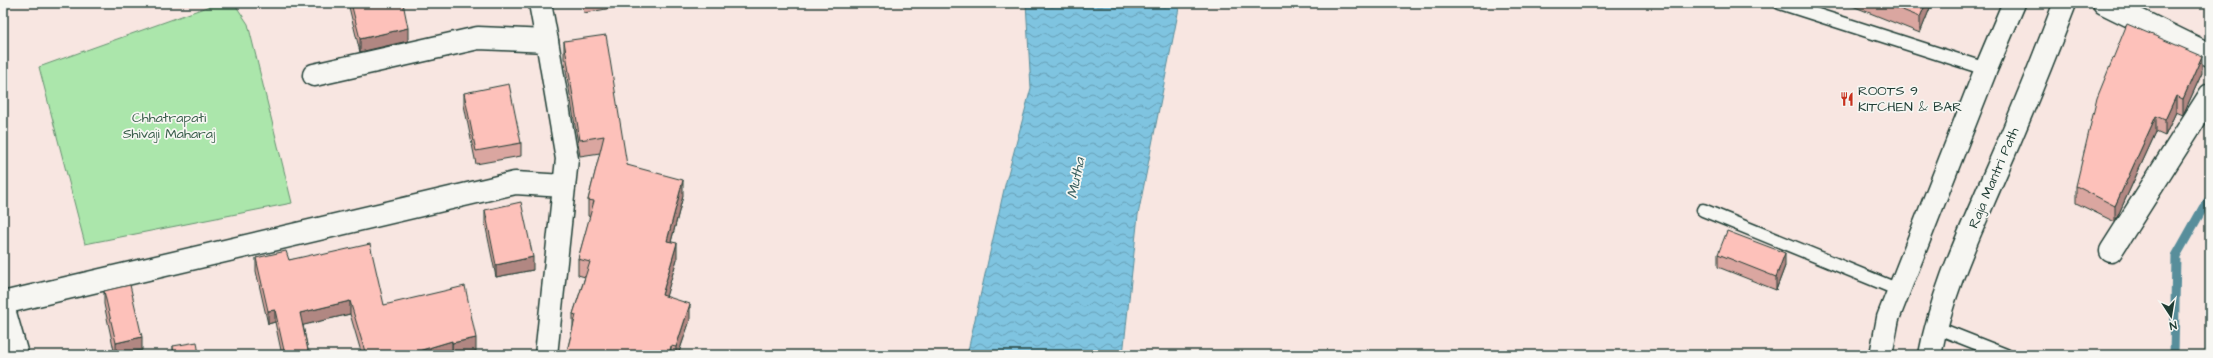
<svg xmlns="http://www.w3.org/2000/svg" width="2213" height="358" viewBox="0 0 2213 358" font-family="'Architects Daughter',sans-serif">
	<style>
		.green { fill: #abe6ab; stroke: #659270 }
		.water { fill: url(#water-waves); stroke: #598e9b }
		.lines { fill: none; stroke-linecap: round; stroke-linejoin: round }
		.stream { stroke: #598e9b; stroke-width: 9 }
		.service-casing { stroke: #1f3d34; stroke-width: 15 }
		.minor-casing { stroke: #1f3d34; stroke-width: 25 }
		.secondary-casing { stroke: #1f3d34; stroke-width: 25 }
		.service { stroke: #f6f6f2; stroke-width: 12 }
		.minor { stroke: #f6f6f2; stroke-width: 22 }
		.secondary { stroke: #f6f6f2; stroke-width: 22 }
		.wall { fill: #daa6a0; stroke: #1f3d34 }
		.shaded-wall { fill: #b18782; stroke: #1f3d34 }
		.building { fill: #fdc1ba; stroke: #1f3d34 }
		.labels { text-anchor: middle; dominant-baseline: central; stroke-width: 3.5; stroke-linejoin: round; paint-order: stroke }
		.poi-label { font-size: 14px; fill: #1f3d34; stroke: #f6f6f2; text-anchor: start }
		.park-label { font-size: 14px; fill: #3b5f4c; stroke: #f6f6f2 }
		.street-label { font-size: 14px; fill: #1f3d34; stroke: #f6f6f2 }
		.water-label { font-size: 15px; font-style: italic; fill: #375f5f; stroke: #f6f6f2 }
	</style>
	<defs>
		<pattern id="water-waves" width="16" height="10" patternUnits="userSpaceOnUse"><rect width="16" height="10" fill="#7fc4e0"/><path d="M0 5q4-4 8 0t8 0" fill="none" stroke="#67a0b6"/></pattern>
	</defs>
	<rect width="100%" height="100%" fill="#f8e6e1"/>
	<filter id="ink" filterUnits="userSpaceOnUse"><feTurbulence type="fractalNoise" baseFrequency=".025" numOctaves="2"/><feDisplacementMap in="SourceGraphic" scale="8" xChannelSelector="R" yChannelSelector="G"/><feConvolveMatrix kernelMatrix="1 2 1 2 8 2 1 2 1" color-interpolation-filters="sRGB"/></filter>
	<g filter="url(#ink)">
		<!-- green -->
		<path class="green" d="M218,3h16l14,21 44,179 -207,41 -46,-177z"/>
		<!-- water -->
		<path class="water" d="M1026,3h154l-42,212 -15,140h-156l38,-170 26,-97z"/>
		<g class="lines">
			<!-- stream -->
			<path class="stream" d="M2174,355l2,-99 27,-48 7,-8"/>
			<defs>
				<g id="service">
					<path d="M1780,3l206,66"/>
					<path d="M1703,210l196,80"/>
					<path d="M1935,327l71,28"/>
				</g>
				<g id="minor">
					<path d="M540,3l7,38"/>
					<path d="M2104,3l106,52"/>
					<path d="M314,75l164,-37 69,3 20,118 -21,196"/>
					<path d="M2111,251l99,-156"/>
					<path d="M3,303l512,-120 49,3"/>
					<path d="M3,306l14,49"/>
				</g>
				<g id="secondary">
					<path d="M1881,355l7,-37 11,-28 87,-221 28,-66"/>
					<path d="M1930,355c11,-61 38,-118 62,-174 26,-59 50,-118 73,-178"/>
				</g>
			</defs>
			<!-- service casing -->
			<use href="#service" class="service-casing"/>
			<!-- minor casing -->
			<use href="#minor" class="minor-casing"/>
			<!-- secondary casing -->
			<use href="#secondary" class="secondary-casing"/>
			<!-- service -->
			<use href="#service" class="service"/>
			<!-- minor -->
			<use href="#minor" class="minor"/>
			<!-- secondary -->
			<use href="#secondary" class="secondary"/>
		</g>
		<!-- wall -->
		<g class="wall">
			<path d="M348,3h55l5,38 -48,11z"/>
			<path d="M582,3h41v3l-39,7z"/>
			<path d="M1845,3h87l-12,30z"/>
			<path d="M564,41l63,124 56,31 -12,46 6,17 -11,37 24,24 -12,35h-112l7,-28v-13l12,-37 -7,-2v-16l12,-42 -2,-1v-16l12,-47 -20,3 -16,-98z"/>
			<path d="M2202,73l-19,42 -7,-3 -11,24 -9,-4 -41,90 -39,-19v-17z"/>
			<path d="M464,93l57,50v13l-45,8 -12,-59z"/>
			<path d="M485,210l48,60 -37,7 -11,-54z"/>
			<path d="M1718,254l67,12 -9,24 -58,-23z"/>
			<path d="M321,255l63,50 92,46 -18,4h-6v-1l-4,1h-86l-12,-41 -47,11 6,30h-27l-7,-33 -7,2 -12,-53v-13l33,2z"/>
			<path d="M104,291l38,59 -24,5h-3l-11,-51z"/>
			<path d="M173,346l26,9h-26z"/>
		</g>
		<!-- shaded-wall -->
		<g class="shaded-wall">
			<path d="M1926,3h6l-12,30v-16z"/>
			<path d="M408,28v13l-48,11v-13z"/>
			<path d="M2202,56v17l-19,42v-16z"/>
			<path d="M2176,96v16l-11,24v-16z"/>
			<path d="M2156,116v16l-41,90v-16z"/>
			<path d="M683,180v16l-16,61v-16z"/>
			<path d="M677,243v16l-15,52v-16z"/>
			<path d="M1785,253v13l-9,24v-13z"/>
			<path d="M533,257v13l-37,7v-12z"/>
			<path d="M350,301v13l-50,12v-13z"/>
			<path d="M690,304v16l-12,35h-2v-8z"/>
			<path d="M275,310v12l-7,2v-13z"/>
			<path d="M142,337v13l-26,5v-12z"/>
			<path d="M476,338v13l-18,4h-6v-12z"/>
			<path d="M452,341v13l-4,1h-43z"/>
			<path d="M671,346v9h-2z"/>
		</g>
		<!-- building -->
		<g class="building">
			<path d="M351,3h52l5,25 -48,11z"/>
			<path d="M1885,3h41l-6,14z"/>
			<path d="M2127,24l75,32 -19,43 -7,-3 -11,24 -9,-4 -41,90 -39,-20 21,-88z"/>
			<path d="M606,35l21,130 56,15 -16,61 10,2 -15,52 28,9 -14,43 -5,-1 -2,9h-103l10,-40 -3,-1 17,-52 -12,-3 16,-58 -6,-1 16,-64 -24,4 -16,-99z"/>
			<path d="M509,84l12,59 -45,8 -12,-58z"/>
			<path d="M521,202l12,55 -37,8 -11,-55z"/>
			<path d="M1727,231l58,22 -9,24 -58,-23z"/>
			<path d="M370,244l14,61 81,-19 11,52 -24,5v-2l-47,14h-39l-16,-54 -50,12 9,42h-24l-10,-45 -7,1 -12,-53 30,-7 3,9 31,-7 1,2z"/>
			<path d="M130,285l12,52 -26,6 -12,-52z"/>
			<path d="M197,342l2,13h-25l-1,-9z"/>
			<path d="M111,350l2,5h-20z"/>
		</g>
	</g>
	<!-- icons -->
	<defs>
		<symbol id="restaurant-bare" viewBox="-9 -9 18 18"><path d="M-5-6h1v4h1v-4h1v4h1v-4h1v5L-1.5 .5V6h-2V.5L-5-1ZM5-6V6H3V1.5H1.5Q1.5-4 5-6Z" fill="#c8321e" stroke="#f6f6f2" stroke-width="2.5" paint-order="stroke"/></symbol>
	</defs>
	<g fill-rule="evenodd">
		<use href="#restaurant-bare" x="1837" y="89" width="20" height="20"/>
	</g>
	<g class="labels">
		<!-- poi labels -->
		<g class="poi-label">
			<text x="1858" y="91">ROOTS 9<tspan x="1858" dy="16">KITCHEN &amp; BAR</tspan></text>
		</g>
		<!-- park labels -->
		<g class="park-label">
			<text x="169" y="118">Chhatrapati<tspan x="169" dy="16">Shivaji Maharaj</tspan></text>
		</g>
		<!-- street labels -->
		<g class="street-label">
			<text transform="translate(1994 178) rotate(-67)">Raja Mantri Path</text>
		</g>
		<!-- water labels -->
		<g class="water-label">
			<text transform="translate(1076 178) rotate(-79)">Mutha</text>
		</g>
	</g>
	<!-- margin -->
	<rect width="2213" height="358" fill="none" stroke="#f6f6f2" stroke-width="16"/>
	<rect x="8" y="8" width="2197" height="342" fill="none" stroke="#1f3d34" stroke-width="1.5" filter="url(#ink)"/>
	<!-- north arrow -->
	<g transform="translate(2171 316) rotate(168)" stroke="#f6f6f2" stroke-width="3" paint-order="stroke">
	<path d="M0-3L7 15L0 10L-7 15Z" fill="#1f3d34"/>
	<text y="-6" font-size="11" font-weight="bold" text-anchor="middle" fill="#1f3d34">N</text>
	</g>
</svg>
